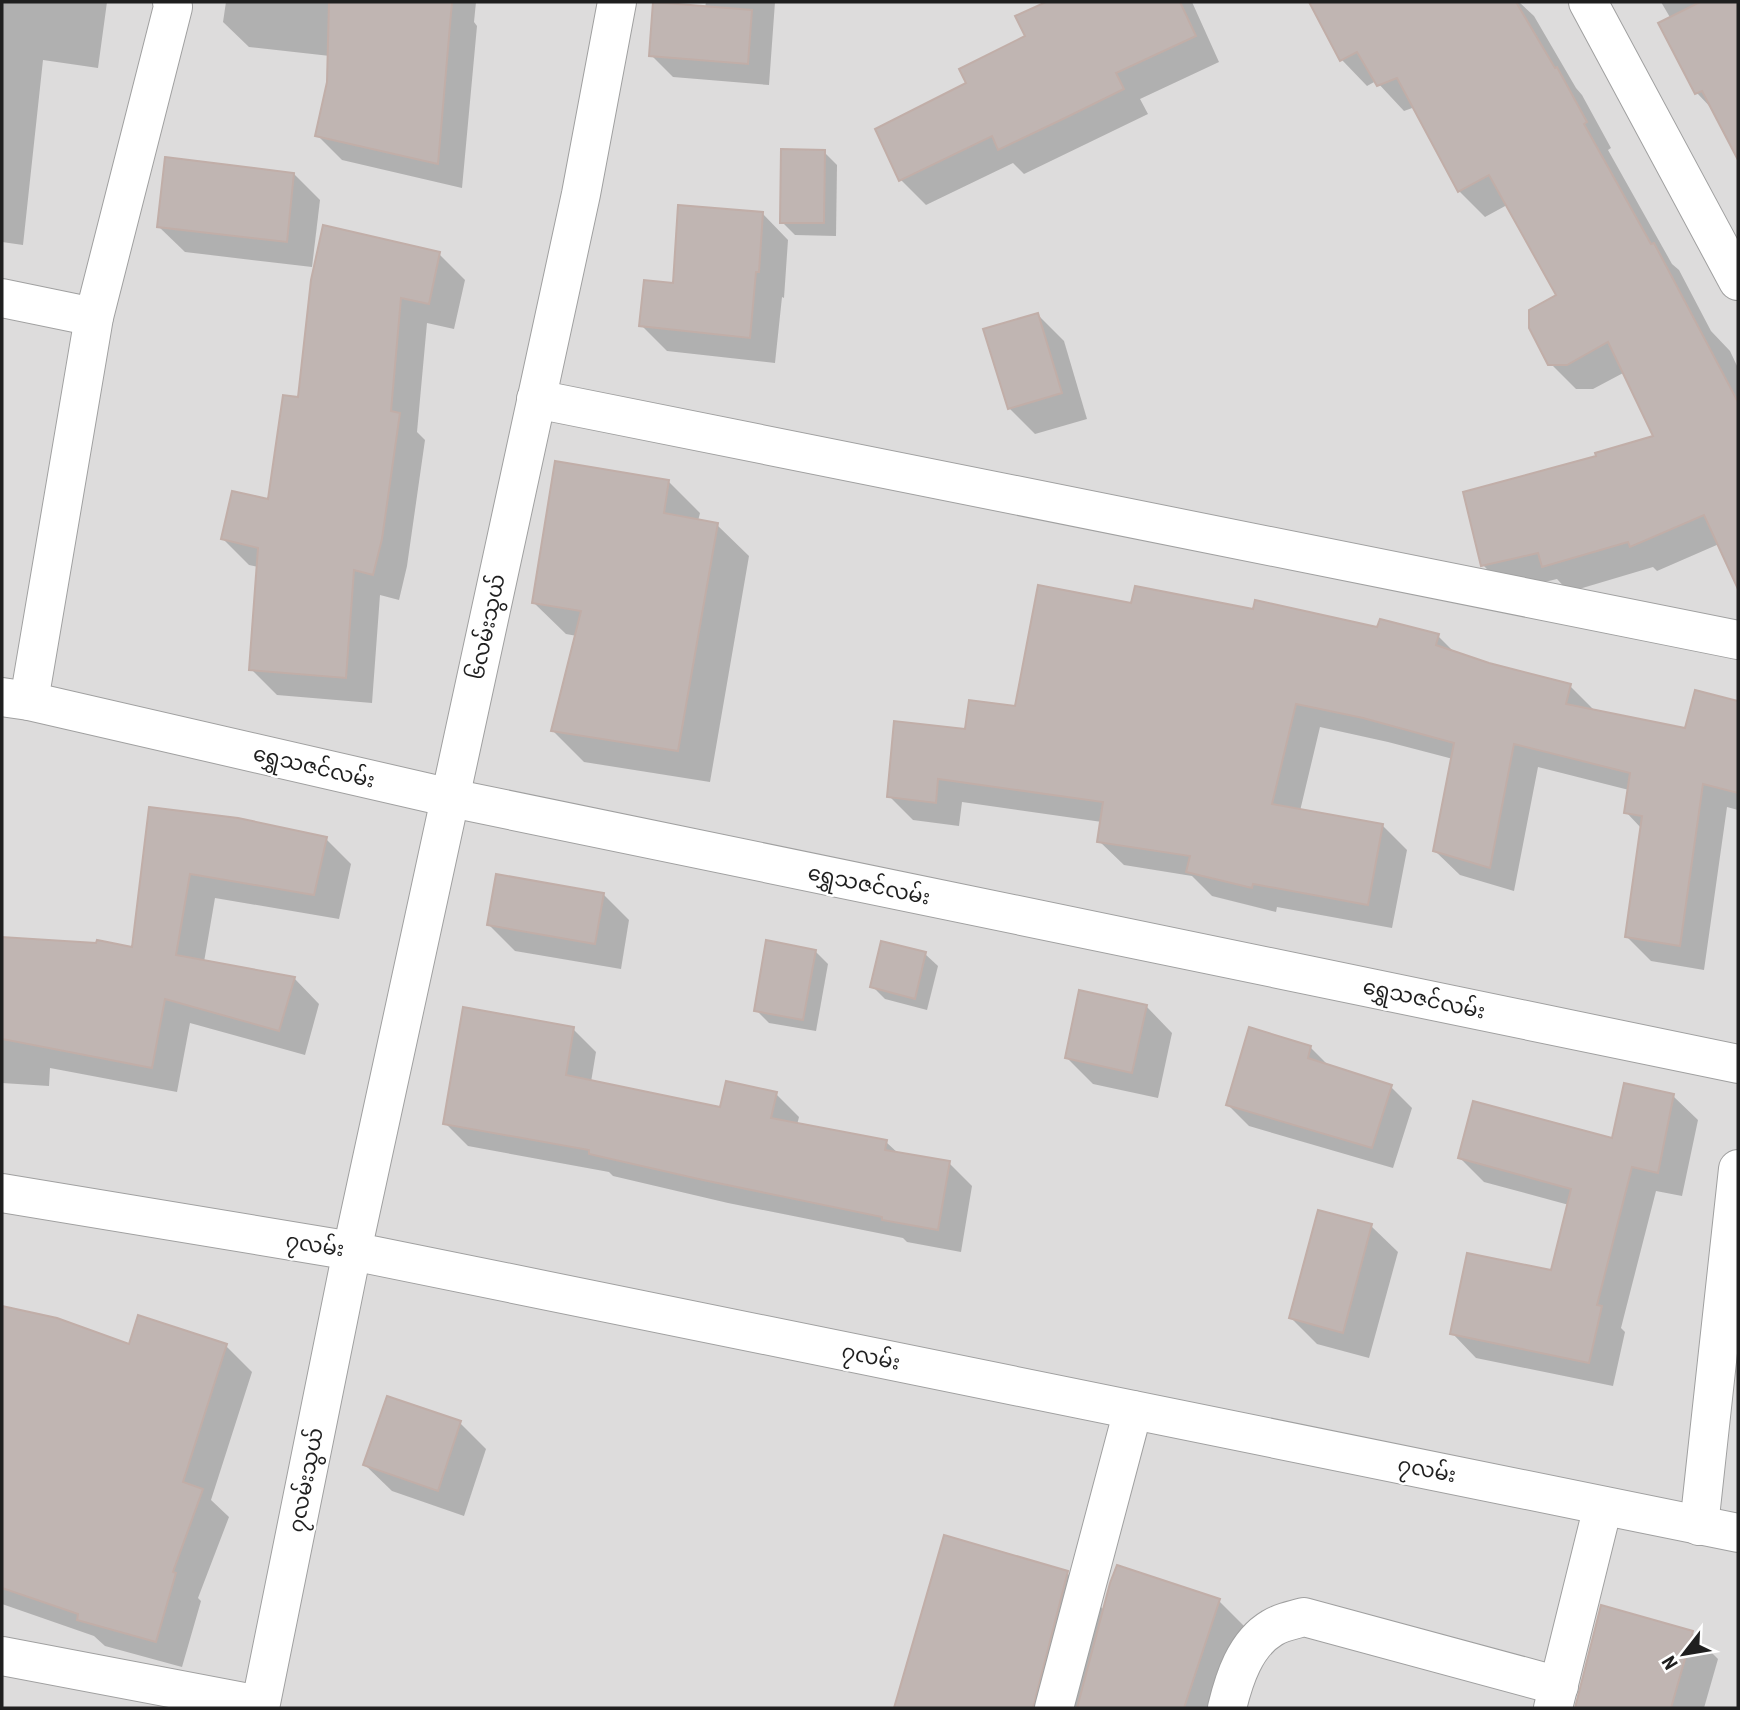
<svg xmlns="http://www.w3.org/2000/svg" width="1740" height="1710" viewBox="0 0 1740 1710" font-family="'Roboto Condensed','Noto Sans Myanmar',sans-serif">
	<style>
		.residential { fill: #dddcdc }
		.shadow { fill: #0003 }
		.building { fill: #c0b5b2; stroke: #c1aea8; stroke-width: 2 }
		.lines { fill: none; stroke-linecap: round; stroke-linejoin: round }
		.minor-casing { stroke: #a0a0a0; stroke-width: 40 }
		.minor { stroke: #fff; stroke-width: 38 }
		.labels { text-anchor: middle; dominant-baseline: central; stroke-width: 5; stroke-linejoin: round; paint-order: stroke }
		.street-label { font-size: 21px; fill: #1f1f1f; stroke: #fff }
	</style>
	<rect width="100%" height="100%" fill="#efeae5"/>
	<!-- residential -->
	<rect class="residential" x="2" y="2" width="1736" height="1706"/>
	<!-- shadow -->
	<g class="shadow">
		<path d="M2,2h105l-9,66 -55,-8 -20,185 -21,-3z"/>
		<path d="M226,2h250l-2,20 3,4 -15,162 -120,-28 -25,-25 12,-53 1,-26 -81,-9 -26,-25z"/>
		<path d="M706,2h69l-6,83 -96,-8 -22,-22 54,-47z"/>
		<path d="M1050,2h142l27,60 -79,37 8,15 -124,60 -11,-11 -87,42 -25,-25 -24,-50 92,-46 59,-47 -10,-20z"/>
		<path d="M1322,2h197l15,14 42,72 6,7 29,53 -3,2 64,114 7,6 32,61 19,20 8,17v212l-19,-36 -62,27 -4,-4 -84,25 -12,-13 -49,12 -25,-26 116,-108 56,-20 -30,-65 -32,17h-17l-26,-26 8,-67 -51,-91 -22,12 -26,-26 -44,-84 -11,4 -28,-30 -9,5 -25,-26 -28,-54z"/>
		<path d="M1661,2h77v152l-23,-42 -18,-19 -37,-69 11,-5z"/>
		<path d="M824,152l13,13 -1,71 -41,-1 -13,-13z"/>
		<path d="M294,174l26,26 -8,67 -127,-15 -27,-26z"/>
		<path d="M762,213l26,27 -4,58 -2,-1 -7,66 -108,-12 -26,-26 33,-40z"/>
		<path d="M439,254l26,26 -11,49 -27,-6 -10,109 8,8 -18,126 -8,34 -19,-5 -8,108 -95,-8 -26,-26 7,-102 -9,-2 -26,-26 46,-38 31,-102z"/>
		<path d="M1038,315l26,26 23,78 -52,15 -26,-26z"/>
		<path d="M668,481l32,32 -2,8 19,4 32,31 -39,226 -126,-20 -31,-31 24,-95 -11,-2 -32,-31z"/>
		<path d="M1133,605l122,6 183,25 17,17 33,12 82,21 24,24 92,20 10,-38 42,11v107l-11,-3 -23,163 -53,-9 -24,-24 15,-108 -16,-17 3,-22 -91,-23 -24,124 -54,-16 -25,-24 18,-92 -65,-17 -68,-15 -20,84 83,15 24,24 -15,78 -115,-21 -1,5 -64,-16 -20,-20 -68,-11 -25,-24 3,-19 -140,-20 -3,24 -46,-6 -24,-24 78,-65 49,-23z"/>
		<path d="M151,809l175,30 25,25 -12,55 -124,-21 -11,64 90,16 25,26 -14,51 -115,-32 -13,69 -127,-24 -1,18 -47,-3v-144l132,10z"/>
		<path d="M603,894l26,26 -8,49 -106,-18 -26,-26z"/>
		<path d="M815,951l13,13 -12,67 -47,-8 -13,-13z"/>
		<path d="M925,954l13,12 -11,44 -42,-11 -13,-13z"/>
		<path d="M1146,1006l26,27 -14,65 -65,-14 -26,-26z"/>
		<path d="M573,1029l23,23 -5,30 130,27 55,-15 23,23 -2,8 89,17 13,12 50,9 23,23 -11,66 -54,-10 -4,-4 -175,-35 -115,-27 -4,-4 -141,-26 -23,-23z"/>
		<path d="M1310,1047l20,20 61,20 21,21 -19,60 -144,-42 -21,-21z"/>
		<path d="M1673,1096l25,24 -16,76 -26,-5 -35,137 4,4 -12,54 -137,-28 -24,-25 100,-61 17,-67 -85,-23 -24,-24 153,-18z"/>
		<path d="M1371,1226l27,26 -29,106 -52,-14 -26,-26z"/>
		<path d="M2,1308l55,12 73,26h96l26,26 -41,128 18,17 -31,81 3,3 -19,66 -77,-21 -11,-10 -92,-32z"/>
		<path d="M460,1423l26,26 -22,67 -72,-25 -27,-26z"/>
		<path d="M945,1538l122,35 37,37 115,-9 33,33 -24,74h-332z"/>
		<path d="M1602,1607l90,26 26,26 -14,49h-127z"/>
	</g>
	<!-- building -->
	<g class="building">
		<path d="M329,2h123l-14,162 -123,-28 12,-54z"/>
		<path d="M653,2l99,8 -4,54 -99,-8z"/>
		<path d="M1046,2h134l16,34 -80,37 8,16 -59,29 -67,32 -6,-14 -93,45 -24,-52 91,-46 -7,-14 66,-33 -10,-20z"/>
		<path d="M1309,2h207l39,66 2,-1 30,55 -3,2 67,120 3,-1 84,159v187l-34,-74 -74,32 -2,-5 -86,25 -4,-14 -57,13 -18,-74 133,-36 -1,-3 58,-17 -45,-94 -41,23h-19l-19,-37v-18l27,-15 -67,-120 -31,17 -61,-114 -20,8 -20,-34 -17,9z"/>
		<path d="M1700,2h38v158l-36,-69 -7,3 -37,-71z"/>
		<path d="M781,149l44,1 -1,73h-44z"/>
		<path d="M165,157l129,16 -7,69 -130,-15z"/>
		<path d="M678,205l85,7 -4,60h-3l-6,66 -111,-12 5,-46 29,3z"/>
		<path d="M323,225l117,27 -11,52 -28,-6 -10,113 9,2 -18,126 -9,36 -19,-5 -8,108 -97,-8 9,-122 -37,-9 11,-48 36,8 15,-104 15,2 13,-117z"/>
		<path d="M1038,313l24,80 -54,16 -25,-80z"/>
		<path d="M555,461l114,19 -5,33 54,10 -40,228 -127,-20 30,-120 -49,-8z"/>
		<path d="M1038,585l93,18 4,-17 118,23 2,-9 122,27 3,-8 59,15 -3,11 53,18 82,21 -5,20 119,24 10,-38 43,11v92l-35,-9 -23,162 -55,-9 17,-121 -18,-3 6,-40 -116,-29 -24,124 -57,-17 21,-108 -91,-25 -67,-14 -24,100 111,20 -15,81 -115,-21 -1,4 -66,-16 4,-16 -93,-14 6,-40 -165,-23 -2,24 -49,-6 7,-76 71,8 4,-29 46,6z"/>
		<path d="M149,807l89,11 89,19 -13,58 -124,-21 -14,81 119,22 -16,54 -114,-32 -13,69 -150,-29v-102l94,6 1,-3 35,7z"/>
		<path d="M496,874l108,19 -9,51 -108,-19z"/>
		<path d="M766,940l50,10 -13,70 -49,-9z"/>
		<path d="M881,941l45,11 -11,47 -45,-12z"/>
		<path d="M1079,990l68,15 -15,68 -67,-15z"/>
		<path d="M463,1007l111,20 -8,48 154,32 6,-26 51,11 -6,26 116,22 -2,10 65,11 -12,69 -56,-10v-3l-179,-37 -114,-26v-4l-146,-26z"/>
		<path d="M1249,1027l62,19 -3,12 84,27 -20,63 -146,-43z"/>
		<path d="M1624,1083l50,11 -16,79 -26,-6 -35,138 5,1 -13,57 -139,-29 17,-81 84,17 20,-81 -113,-31 15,-57 139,37z"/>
		<path d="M1318,1210l54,14 -29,109 -54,-15z"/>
		<path d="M2,1306l55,12 72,26 9,-29 89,29 -44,138 20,7 -30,83 3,1 -20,69 -79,-22 1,-6 -76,-26z"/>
		<path d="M387,1396l74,25 -23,70 -75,-26z"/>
		<path d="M944,1535l124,36 -35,137h-139z"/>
		<path d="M1117,1565l103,34 -36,109h-107l33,-125z"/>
		<path d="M1601,1605l92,26 -22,77h-96z"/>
	</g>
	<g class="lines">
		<defs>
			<g id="minor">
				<path d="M1588,2l150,279"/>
				<path d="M2,298l92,19"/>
				<path d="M536,399l1202,241"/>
				<path d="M2,697l27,4 422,97 1287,266"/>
				<path d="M29,701l65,-384 79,-310 -1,-5"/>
				<path d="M2,1193l350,58 1386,282"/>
				<path d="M1699,1526l39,-357"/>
				<path d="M2,1656l258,49"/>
				<path d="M260,1708l92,-457 229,-1057 36,-192"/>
				<path d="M1054,1708l79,-298"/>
				<path d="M1227,1708c7,-29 18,-64 45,-80 9,-6 22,-8 32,-11l255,69"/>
				<path d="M1553,1708l50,-202"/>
			</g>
		</defs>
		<!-- minor casing -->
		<use href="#minor" class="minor-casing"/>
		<!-- minor -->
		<use href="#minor" class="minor"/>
	</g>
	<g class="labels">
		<!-- street labels -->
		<g class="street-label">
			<text transform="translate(487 627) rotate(-78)">၆လမ်းသွယ်</text>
			<text transform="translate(314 767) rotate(13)">ရွှေသဇင်လမ်း</text>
			<text transform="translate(869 885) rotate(12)">ရွှေသဇင်လမ်း</text>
			<text transform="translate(1424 999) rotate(12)">ရွှေသဇင်လမ်း</text>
			<text transform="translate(315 1245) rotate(9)">၇လမ်း</text>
			<text transform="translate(871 1357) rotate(12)">၇လမ်း</text>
			<text transform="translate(1427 1470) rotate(11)">၇လမ်း</text>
			<text transform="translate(306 1480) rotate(-79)">၇လမ်းသွယ်</text>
		</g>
	</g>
	<!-- border -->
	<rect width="1740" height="1710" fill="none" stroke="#1f1f1f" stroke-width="7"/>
	<!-- north arrow -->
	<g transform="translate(1684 1654) rotate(239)" stroke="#ffffff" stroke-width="5" paint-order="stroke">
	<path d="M0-5L12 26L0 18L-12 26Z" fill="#1f1f1f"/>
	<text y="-10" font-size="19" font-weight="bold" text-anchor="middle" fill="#1f1f1f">N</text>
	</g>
</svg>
